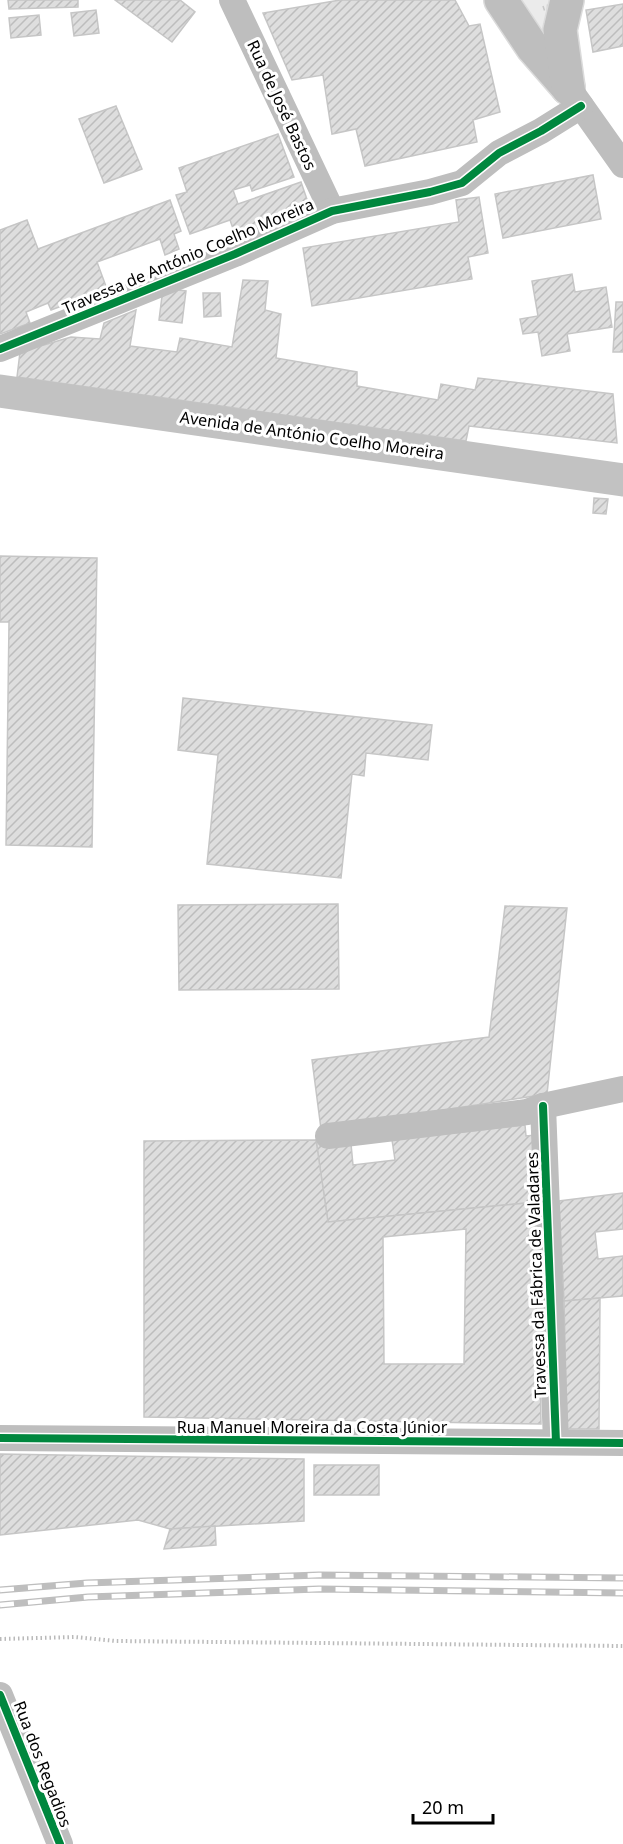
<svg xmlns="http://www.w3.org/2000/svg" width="623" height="1844" viewBox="0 0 623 1844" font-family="'Noto Sans',sans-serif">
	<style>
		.grass { fill: url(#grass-tufts) }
		.building { fill: url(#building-hatch); stroke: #c6c6c6; stroke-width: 1.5; fill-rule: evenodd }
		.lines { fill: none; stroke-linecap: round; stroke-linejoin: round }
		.highway-casing { stroke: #dbdbdb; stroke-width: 36 }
		.path { stroke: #b9b9b9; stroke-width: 4; stroke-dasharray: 1.5 3; stroke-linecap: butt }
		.street { stroke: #bebebe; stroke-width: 26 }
		.secondary { stroke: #c2c2c2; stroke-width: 33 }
		.highway { stroke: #bebebe; stroke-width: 33 }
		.rail-casing { stroke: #bebebe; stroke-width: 7 }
		.rail { stroke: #fff; stroke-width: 4.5; stroke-dasharray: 14; stroke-linecap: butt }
		.cycleway-casing { stroke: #fff; stroke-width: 11 }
		.cycleway { stroke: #00873e; stroke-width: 8 }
		.labels { text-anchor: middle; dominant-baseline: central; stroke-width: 6; stroke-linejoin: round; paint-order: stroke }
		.street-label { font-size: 16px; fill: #000; stroke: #fff }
	</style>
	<defs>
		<pattern id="grass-tufts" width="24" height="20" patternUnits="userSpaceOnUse" patternTransform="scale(1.5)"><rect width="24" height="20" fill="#ebebeb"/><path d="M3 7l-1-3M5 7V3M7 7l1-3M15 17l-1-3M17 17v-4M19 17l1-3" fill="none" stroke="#c8c8c8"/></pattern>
		<pattern id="building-hatch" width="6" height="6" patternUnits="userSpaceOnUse" patternTransform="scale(1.5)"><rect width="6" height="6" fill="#dedede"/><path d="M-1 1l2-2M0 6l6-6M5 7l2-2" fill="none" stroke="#bdbdbd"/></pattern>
	</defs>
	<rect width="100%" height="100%" fill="#fff"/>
	<!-- grass -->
	<path class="grass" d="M518,0h32l-3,48z"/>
	<!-- building -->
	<g class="building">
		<path d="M8,0h70v7l-69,2z"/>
		<path d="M115,0h65l15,12 -23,30z"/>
		<path d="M340,0h115l14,26 11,-2 20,88 -27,8 4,22 -112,24 -9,-37 -24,5 -9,-59 -31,5 -29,-67z"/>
		<path d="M623,4v42l-30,6 -7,-42z"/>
		<path d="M96,10l3,23 -25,3 -3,-23z"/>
		<path d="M39,15l2,20 -30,3 -2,-20z"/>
		<path d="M116,106l26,63 -38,14 -25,-64z"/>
		<path d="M278,134l16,43 -42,14 -2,-6 -17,5 5,14 63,-22 11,32 -75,26 -7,-20 -40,14 -14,-39 11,-3 -8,-24z"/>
		<path d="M593,175l8,44 -98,19 -8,-44z"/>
		<path d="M479,197l9,56 -20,4 4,22 -160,27 -9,-58 156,-26 -3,-22z"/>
		<path d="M170,200l11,31 -7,3 5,15 -14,6 -5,-16 -63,23 10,27 -56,21 -3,-7 -22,9 4,11 -30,11v-104l27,-10 11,29z"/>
		<path d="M572,274l3,18 31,-5 6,40 -45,7 3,17 -28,5 -4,-24 -15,2 -3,-15 18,-3 -6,-35z"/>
		<path d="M243,280l25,1 -3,29 16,4 -5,44 81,14v14l81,14 3,-16 34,6 3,-12 135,16 4,49 -148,-17 -3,15 -449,-64 3,-25 51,-15 29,2 4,-16 32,-13 -6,36 47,6 3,-14 52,9z"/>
		<path d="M163,288l23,3 -4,32 -23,-3z"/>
		<path d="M203,293h17l1,23 -17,1z"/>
		<path d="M616,302h7v50h-10z"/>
		<path d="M594,498l14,1 -2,15 -13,-1z"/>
		<path d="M0,556l97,2 -5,289 -86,-2 3,-223h-9z"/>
		<path d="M183,698l249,27 -4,35 -62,-7 -2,23 -12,-2 -11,104 -134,-14 11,-109 -40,-5z"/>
		<path d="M338,904l1,85 -160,1 -1,-85z"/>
		<path d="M505,906l62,2 -20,186 -226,35 -9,-69 177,-23z"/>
		<path d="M525,1125l1,11 9,-1 2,67 -209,20 -12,-82 8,-1 27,5 2,21 42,-5 -3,-20z"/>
		<path d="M316,1140l12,82 209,-20 4,222 -397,-7v-276zM466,1229l-2,135h-80l-1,-127z"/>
		<path d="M623,1193v36l-28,3 3,27 25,-3v40l-59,5 -5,-100z"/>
		<path d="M600,1298l-1,131h-32l-3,-128z"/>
		<path d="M0,1454l304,5v62l-134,8 -32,-9 -138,15z"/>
		<rect x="314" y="1465" width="65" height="30"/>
		<path d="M215,1526l1,19 -52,4 6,-20z"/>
	</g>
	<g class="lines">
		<defs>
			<g id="highway">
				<path d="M501,0l32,48 35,40"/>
				<path d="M567,0l-7,30 8,58"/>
			</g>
		</defs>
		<!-- highway casing -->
		<use href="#highway" class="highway-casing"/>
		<!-- path -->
		<path class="path" d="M0,1639l75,-2 41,4 507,5"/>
		<!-- street -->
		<g class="street">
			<path d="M232,0l100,211"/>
			<path d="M572,93l51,72"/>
			<path d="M0,349l235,-95 97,-43 98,-19 32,-9 37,-30 42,-22 40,-25"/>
			<path d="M543,1106l13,336"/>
			<path d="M328,1136l199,-24 16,-6 80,-17"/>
			<path d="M0,1438l623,5"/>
			<path d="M0,1695l60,149"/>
		</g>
		<!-- secondary -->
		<path class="secondary" d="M0,391l623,89"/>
		<!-- highway -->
		<use href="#highway" class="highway"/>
		<defs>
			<g id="rail">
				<path d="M0,1590l87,-7 232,-8 304,3"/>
				<path d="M0,1605l88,-8 231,-8 304,4"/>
			</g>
		</defs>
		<!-- rail casing -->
		<use href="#rail" class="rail-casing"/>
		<!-- rail -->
		<use href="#rail" class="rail"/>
		<defs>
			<g id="cycleway">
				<path d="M0,349l235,-95 97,-43 98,-19 32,-9 37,-30 42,-22 40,-25"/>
				<path d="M543,1106l13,336"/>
				<path d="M0,1438l623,5"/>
				<path d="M0,1695l60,149"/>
			</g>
		</defs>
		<!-- cycleway casing -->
		<use href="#cycleway" class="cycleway-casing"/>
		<!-- cycleway -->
		<use href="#cycleway" class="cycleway"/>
	</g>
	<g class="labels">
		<!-- street labels -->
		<g class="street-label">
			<text transform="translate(282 105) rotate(65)">Rua de José Bastos</text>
			<text transform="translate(188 256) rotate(-23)">Travessa de António Coelho Moreira</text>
			<text transform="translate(312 435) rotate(8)">Avenida de António Coelho Moreira</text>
			<text transform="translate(536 1275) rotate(-92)">Travessa da Fábrica de Valadares</text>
			<text x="312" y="1427">Rua Manuel Moreira da Costa Júnior</text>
			<text transform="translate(43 1764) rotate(69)">Rua dos Regadios</text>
		</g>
	</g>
	<!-- scale -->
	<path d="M413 1814v9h80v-9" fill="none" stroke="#000000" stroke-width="3"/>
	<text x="422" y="1814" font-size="18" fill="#000000" stroke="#ffffff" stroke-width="4.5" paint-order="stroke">20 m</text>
</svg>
